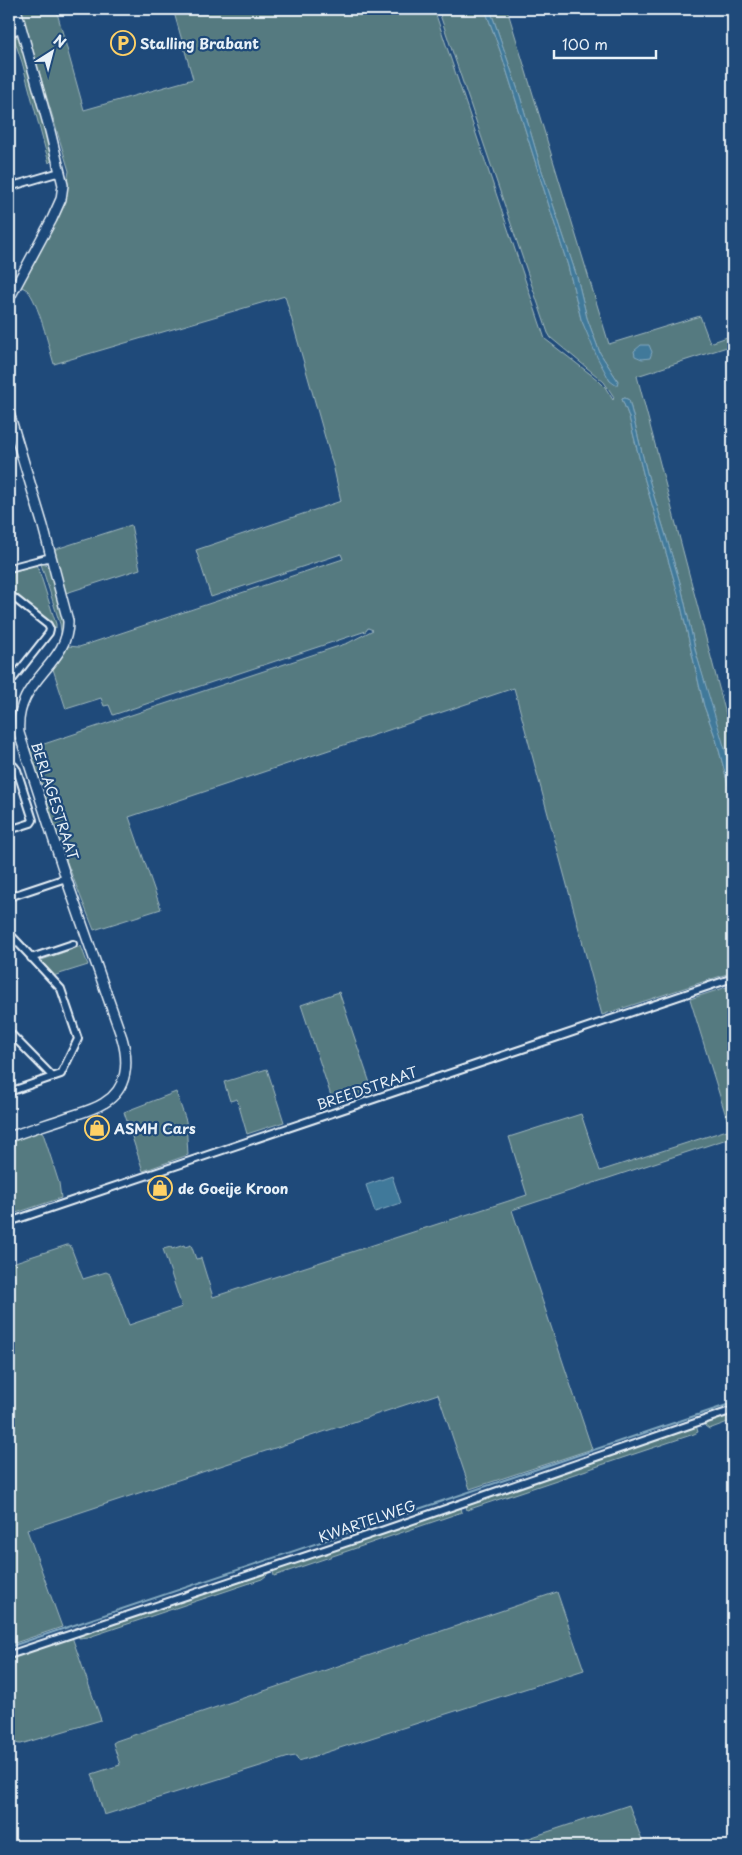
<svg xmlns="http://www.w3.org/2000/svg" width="742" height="1855" viewBox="0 0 742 1855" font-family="'Playpen Sans',sans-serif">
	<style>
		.green { fill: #557a80; stroke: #9eb6bc }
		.water { fill: #40799a; stroke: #83a9c0 }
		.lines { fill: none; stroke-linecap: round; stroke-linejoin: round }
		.stream { stroke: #83a9c0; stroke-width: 2 }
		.street-casing { stroke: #e8f1f8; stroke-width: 10 }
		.secondary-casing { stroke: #e8f1f8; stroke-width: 12 }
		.street { stroke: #1f4a7a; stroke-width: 6 }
		.secondary { stroke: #1f4a7a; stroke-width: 9 }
		.labels { text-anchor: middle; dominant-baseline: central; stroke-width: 4.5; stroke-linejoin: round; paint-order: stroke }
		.poi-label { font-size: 14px; font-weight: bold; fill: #e8f1f8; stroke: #1f4a7a; text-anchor: start }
		.street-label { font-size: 14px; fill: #e8f1f8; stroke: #1f4a7a }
	</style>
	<rect width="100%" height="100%" fill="#1f4a7a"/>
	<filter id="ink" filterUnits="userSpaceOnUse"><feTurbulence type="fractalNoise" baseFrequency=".02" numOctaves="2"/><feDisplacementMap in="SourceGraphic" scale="10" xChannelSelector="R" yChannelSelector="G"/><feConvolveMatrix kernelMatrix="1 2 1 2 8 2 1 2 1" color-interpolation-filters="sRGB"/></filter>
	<g filter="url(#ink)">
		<!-- green -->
		<g class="green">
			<path d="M20,9h36l28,101 109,-31 -20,-70h261l111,330 53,41 7,7 8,13 1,-3 -10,-15 -53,-44 -3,-5 -110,-324h47l17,47 66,210 13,53 29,62h8l-18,-28 -13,-35 -10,-41 -36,-109 -21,-72 -30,-87h17l102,335 91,-28 10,27 23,-8v10l-96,31 96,365v40l-37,-128 -15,-67 -34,-113 -18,-73 -4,-2 -3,1 7,18 15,60 35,120 25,109 12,33 17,64v169l-131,43 -88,-327 -385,129 32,92 -67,21 -36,-90 -29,-91 319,-106 25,-13 -5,-2 -2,3 -253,84 -4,-10 -5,1 -3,-8 -35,11 -14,-43 16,-20 11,1 264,-88 -2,-5 -130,43 -15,-47 145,-49 -7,-32 -49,-173 -231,68c-5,-16 -16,-64 -27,-74 -3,-2 -5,-3 -8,-4l45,-87 5,-28z"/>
			<path d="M13,36l8,2 30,111 1,11 -3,3 -27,-101z"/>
			<path d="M131,525l9,44 -74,24 -13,-43z"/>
			<path d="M37,564l19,60v4l-47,-38v-17z"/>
			<path d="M41,564l5,1 3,3c7,23 21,50 11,73l1,-9 -1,-8z"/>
			<path d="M81,946l7,19 -35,11 -14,-15z"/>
			<path d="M733,985v152l-221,73 80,239 -122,40 -32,-95 -411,136 35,97 -53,18v-381l58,-19h3l13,34 23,-7 4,2 19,51 53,-18 -19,-58 8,-2 1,2 12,-4 1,2 6,-2 5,14 5,-1 12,39 314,-102 -18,-58 72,-23 19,57 130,-42 -40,-130z"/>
			<path d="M339,992l34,100 -39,13 -33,-100z"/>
			<path d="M267,1069l17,53 -37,12 -10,-35 -7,2 -6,-19z"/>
			<path d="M176,1092l10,29 2,34 -45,16 -19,-59z"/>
			<path d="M42,1130l17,53 2,15 -51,17 -1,-74z"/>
			<path d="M733,1413v7l-24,9 -4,-3 -1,-4z"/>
			<path d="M696,1425l2,7 -4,2 -227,76 -2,-8z"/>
			<path d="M460,1504l2,8 -188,64 -2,-9z"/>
			<path d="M266,1569l1,6 -5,4 -173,58 -10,1 -1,-6z"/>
			<path d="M557,1592l27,78 -285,91 -3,-5 -7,1 -185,58 -12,-41 28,-9 -7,-22 3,-2z"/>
			<path d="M71,1634l30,86 -80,24c-8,0 -9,-5 -12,-12v-77z"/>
			<path d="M629,1805l15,41h-139z"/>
		</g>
		<!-- water -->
		<g class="water">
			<path d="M485,9h5l30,87 21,72 36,109 10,41 13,35 18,28 -1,5 -7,-5 -13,-24 -16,-38 -13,-53 -66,-210z"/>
			<path d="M641,345h8l3,7 -2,6 -8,1 -7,-3 -1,-5z"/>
			<path d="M625,398l4,2 18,73 34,113 15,67 34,113 3,15v22l-17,-64 -12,-33 -25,-109 -35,-120 -15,-60 -7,-18z"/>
			<path d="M392,1176l9,27 -26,9 -9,-27z"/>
		</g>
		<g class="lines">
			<!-- stream -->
			<path class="stream" d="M9,1647l724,-244"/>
			<defs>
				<g id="street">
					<path d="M9,33l12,-4"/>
					<path d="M9,187l51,-15"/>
					<path d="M9,568l42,-11"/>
					<path d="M9,594l39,31 2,4 -1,4 -40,51"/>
					<path d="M9,767l5,-1 3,4 16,50 -2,3 -22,7"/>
					<path d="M9,897l57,-19"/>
					<path d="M9,933l52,56 17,50 -17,35 -52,18"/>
					<path d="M31,958l42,-14"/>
					<path d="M9,1032l44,45"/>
					<path d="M9,1222l724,-244"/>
					<path d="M9,1655l375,-125 349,-120"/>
				</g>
				<g id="secondary">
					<path d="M9,299l43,-80 9,-20 2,-14 -13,-54 -34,-122"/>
					<path d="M9,413l34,113 25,95c1,45 -54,58 -49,112l47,145 56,160c7,24 6,51 -18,65 -11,7 -24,10 -36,14 -20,7 -40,13 -59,20"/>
				</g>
			</defs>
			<!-- street casing -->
			<use href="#street" class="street-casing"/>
			<!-- secondary casing -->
			<use href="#secondary" class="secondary-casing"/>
			<!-- street -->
			<use href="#street" class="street"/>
			<!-- secondary -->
			<use href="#secondary" class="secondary"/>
		</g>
	</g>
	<!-- icons -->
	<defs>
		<symbol id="parking-ring" viewBox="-11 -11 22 22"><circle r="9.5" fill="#1f4a7a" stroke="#ffd166" stroke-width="1.5"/><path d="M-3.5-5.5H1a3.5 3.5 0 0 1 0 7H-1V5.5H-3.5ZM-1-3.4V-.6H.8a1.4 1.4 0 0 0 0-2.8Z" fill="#ffd166"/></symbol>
		<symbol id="shop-ring" viewBox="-11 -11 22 22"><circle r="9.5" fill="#1f4a7a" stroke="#ffd166" stroke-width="1.5"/><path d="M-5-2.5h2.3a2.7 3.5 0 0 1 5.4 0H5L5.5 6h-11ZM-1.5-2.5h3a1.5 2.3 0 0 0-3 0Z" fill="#ffd166"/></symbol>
	</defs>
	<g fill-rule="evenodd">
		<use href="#parking-ring" x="109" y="29" width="28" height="28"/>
		<use href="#shop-ring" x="83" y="1114" width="28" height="28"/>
		<use href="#shop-ring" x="146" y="1174" width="28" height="28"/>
	</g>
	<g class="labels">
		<!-- poi labels -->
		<g class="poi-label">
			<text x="140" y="43">Stalling Brabant</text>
			<text x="114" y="1128">ASMH Cars</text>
			<text x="178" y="1188">de Goeije Kroon</text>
		</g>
		<!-- street labels -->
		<g class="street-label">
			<text transform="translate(55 801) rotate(72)">BERLAGESTRAAT</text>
			<text transform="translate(367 1088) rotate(-19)">BREEDSTRAAT</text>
			<text transform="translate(367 1521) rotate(-19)">KWARTELWEG</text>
		</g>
	</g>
	<!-- margin -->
	<rect width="742" height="1855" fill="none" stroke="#1f4a7a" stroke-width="30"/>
	<rect x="15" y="15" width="712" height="1825" fill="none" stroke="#e8f1f8" stroke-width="2" filter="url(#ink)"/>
	<!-- north arrow -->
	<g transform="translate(52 52) rotate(36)" stroke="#1f4a7a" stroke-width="4" paint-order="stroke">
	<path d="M0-4L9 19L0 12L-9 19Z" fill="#e8f1f8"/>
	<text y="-8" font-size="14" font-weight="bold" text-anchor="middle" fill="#e8f1f8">N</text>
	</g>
	<!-- scale -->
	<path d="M554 50v8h102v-8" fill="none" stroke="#e8f1f8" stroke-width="2.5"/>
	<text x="562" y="50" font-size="15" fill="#e8f1f8" stroke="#1f4a7a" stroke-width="4" paint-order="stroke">100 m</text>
</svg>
